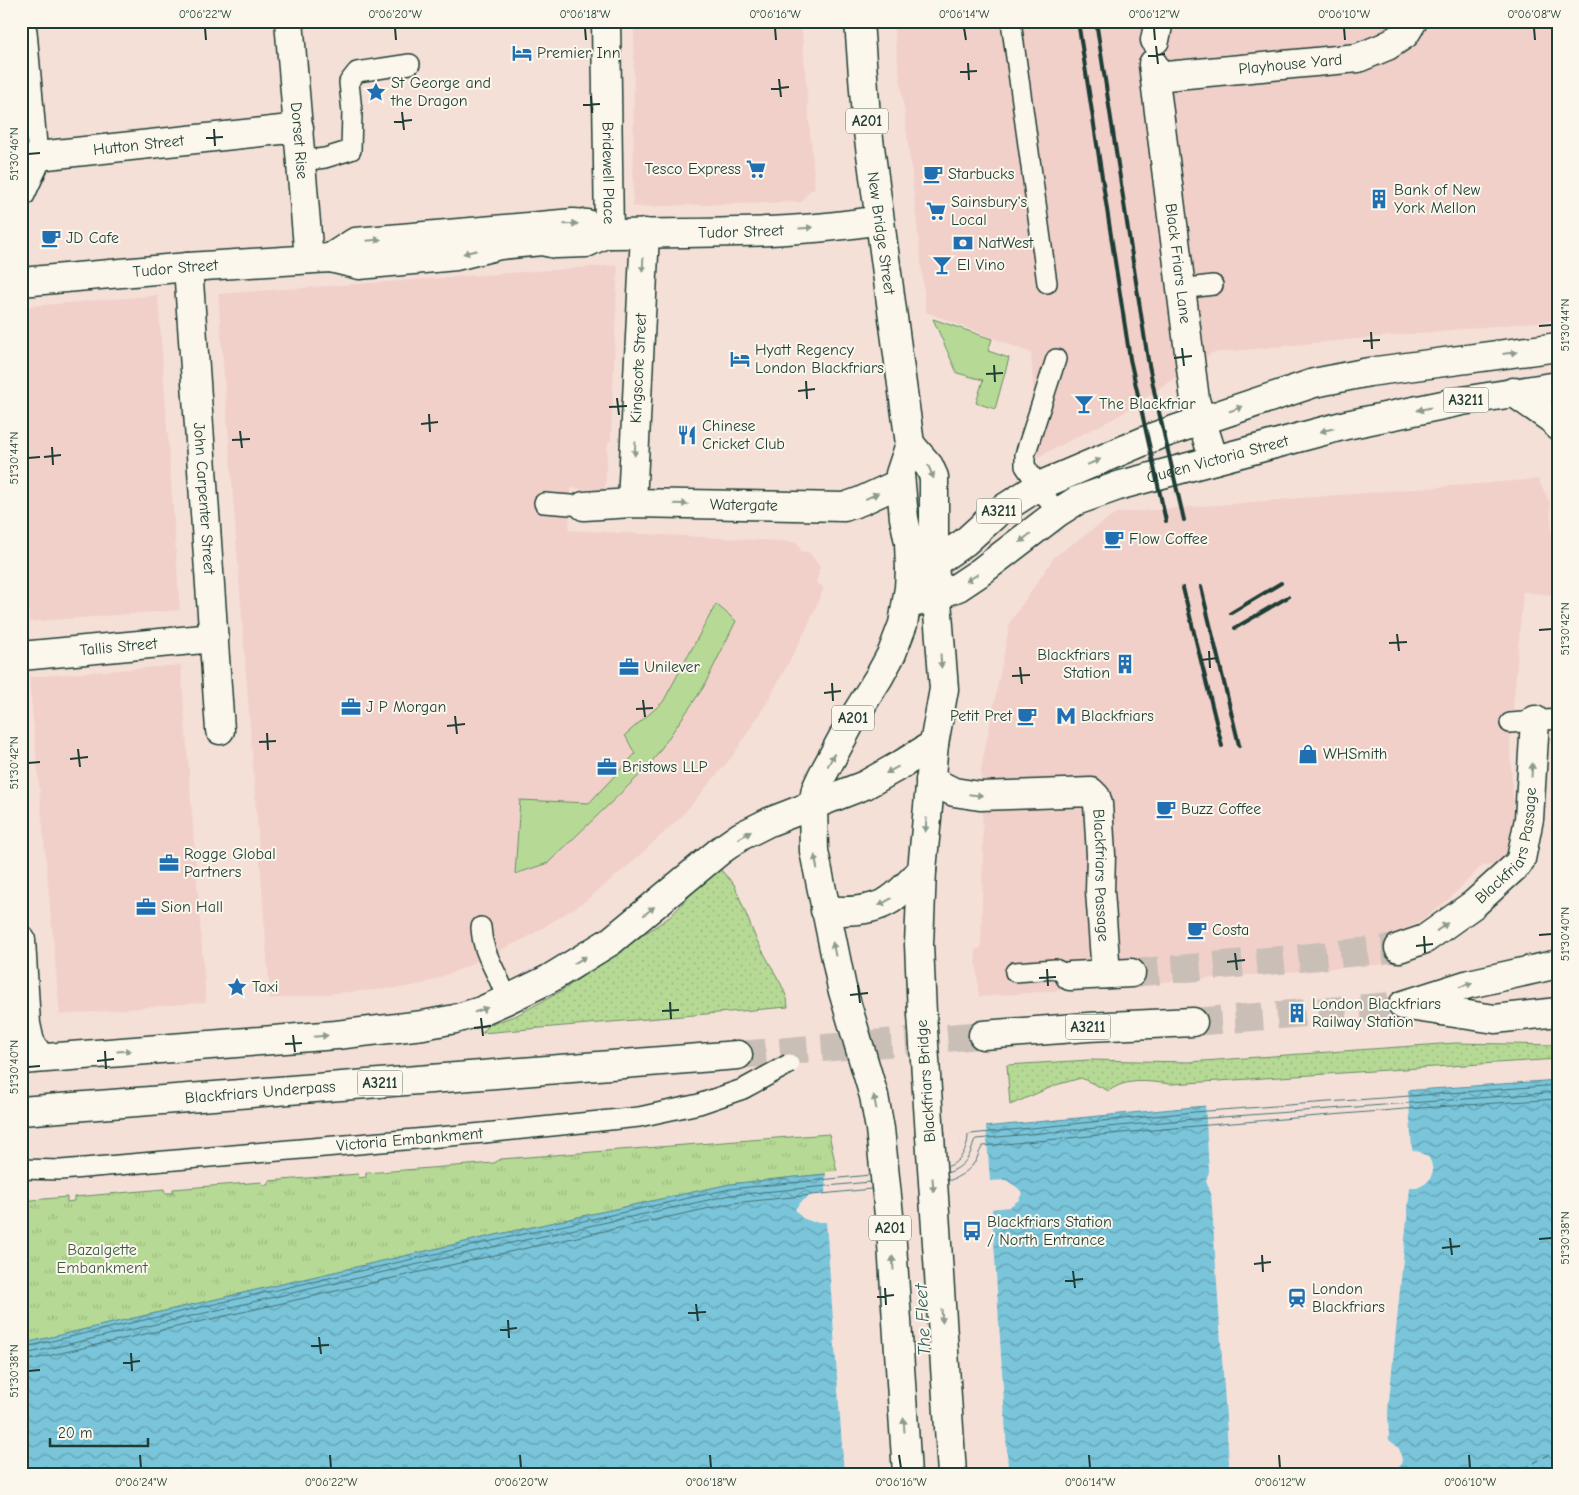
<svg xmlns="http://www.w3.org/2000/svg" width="1579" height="1495" viewBox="0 0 1579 1495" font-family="'Comic Neue',sans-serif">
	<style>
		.built { fill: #f1d0ca }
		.grass { fill: #b6da95; stroke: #6a8c64 }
		.park { fill: url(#park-tufts); stroke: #6a8c64 }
		.garden { fill: url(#garden-dots); stroke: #6a8c64 }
		.water { fill: url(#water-waves); stroke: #568f98 }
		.pier { fill: #f5e0d8 }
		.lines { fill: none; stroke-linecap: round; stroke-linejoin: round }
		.shore { stroke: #437376; stroke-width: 1 }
		.ferry { stroke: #365f5e; stroke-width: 1; stroke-dasharray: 6 5; stroke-linecap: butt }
		.minor-tunnel { stroke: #cabfb7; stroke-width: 28; stroke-dasharray: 28 14; stroke-linecap: butt }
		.primary-tunnel { stroke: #cabfb7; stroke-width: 28; stroke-dasharray: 28 14; stroke-linecap: butt }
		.service-casing { stroke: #1f3d34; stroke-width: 22 }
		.minor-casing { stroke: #1f3d34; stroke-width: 31 }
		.primary-casing { stroke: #1f3d34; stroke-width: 31 }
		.service { stroke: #fbf7ec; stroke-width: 19 }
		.minor { stroke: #fbf7ec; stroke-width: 28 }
		.primary { stroke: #fbf7ec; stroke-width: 28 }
		.rail { stroke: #1f3d34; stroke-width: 4 }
		.service-bridge-casing { stroke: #1f3d34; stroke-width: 22; stroke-linecap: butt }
		.primary-bridge-casing { stroke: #1f3d34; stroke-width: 31; stroke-linecap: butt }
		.service-bridge { stroke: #fbf7ec; stroke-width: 19 }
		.primary-bridge { stroke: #fbf7ec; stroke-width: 28 }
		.oneway { fill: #8d9a90 }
		.ticks { fill: none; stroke: #1f3d34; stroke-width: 2 }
		.labels { text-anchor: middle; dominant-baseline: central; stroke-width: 4; stroke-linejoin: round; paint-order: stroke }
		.shield { fill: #fbf7ec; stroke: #61756b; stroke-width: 1 }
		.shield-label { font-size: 15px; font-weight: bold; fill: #1f3d34 }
		.poi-label { font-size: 16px; fill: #1f3d34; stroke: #fbf7ec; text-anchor: start }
		.street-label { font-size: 16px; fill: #1f3d34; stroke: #fbf7ec }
		.park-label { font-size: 16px; fill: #3d5c47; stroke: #fbf7ec }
		.water-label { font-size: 18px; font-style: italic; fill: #365f5e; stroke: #fbf7ec }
		.neatline { fill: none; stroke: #1f3d34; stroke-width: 2 }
		.ticks-label { font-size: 12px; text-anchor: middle; fill: #1f3d34 }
	</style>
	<defs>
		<pattern id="park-tufts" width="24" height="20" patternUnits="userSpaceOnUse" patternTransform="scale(1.25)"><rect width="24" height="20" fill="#b6da95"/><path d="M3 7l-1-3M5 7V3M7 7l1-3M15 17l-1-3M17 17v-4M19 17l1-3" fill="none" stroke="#9cbc81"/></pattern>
		<pattern id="garden-dots" width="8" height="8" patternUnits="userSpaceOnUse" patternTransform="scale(1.25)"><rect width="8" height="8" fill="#b6da95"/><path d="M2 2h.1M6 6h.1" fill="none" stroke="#9cbc81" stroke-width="1.8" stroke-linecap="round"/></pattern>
		<pattern id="water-waves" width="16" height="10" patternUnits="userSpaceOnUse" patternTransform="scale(1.25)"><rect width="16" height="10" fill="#7ac5da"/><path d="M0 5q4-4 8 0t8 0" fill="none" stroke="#63a1b2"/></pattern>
	</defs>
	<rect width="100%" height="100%" fill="#f5e0d8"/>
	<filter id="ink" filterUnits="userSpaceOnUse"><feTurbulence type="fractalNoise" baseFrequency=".02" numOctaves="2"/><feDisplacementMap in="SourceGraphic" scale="10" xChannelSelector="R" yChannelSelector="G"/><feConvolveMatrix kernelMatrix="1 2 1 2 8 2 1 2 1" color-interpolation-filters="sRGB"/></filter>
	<g filter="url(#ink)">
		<!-- built -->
		<g class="built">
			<path d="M634,21h167l14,168 -6,2 -7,11 -169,5z"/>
			<path d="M893,21h665v299l-346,33 -90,61 -84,43 -7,-104 -105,-41 -15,-145z"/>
			<path d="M618,265l-7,176h-3l-3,50 -34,-3 -2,42 228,12 4,9 5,1 2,-1 13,17 -3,2 1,4 -3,8 8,6 -19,44 -37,69 -36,56 -52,61 -53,49 -43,35 -56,35 -67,32 -35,14 -19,4 -137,12 -52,-705z"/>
			<path d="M158,295l22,315 -151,12 -8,-112v-203z"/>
			<path d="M1538,479l12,24 5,92 -32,-3 -13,155 7,116 -35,3 -34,34 -30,23 -20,9 2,31 -421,34 -4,-48 6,-1 2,-103 -2,-76 29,-147 45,-66 61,-43z"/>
			<path d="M181,665l25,337 -146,13 -31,-338z"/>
		</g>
		<!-- grass -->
		<g class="grass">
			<path d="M933,319l59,20 -4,12 21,7 -14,51 -19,-6 7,-23 -26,-7z"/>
			<path d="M716,604l20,17 -33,67 -54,78 -101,97 -33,11 5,-74 69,3 46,-49 -10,-19 38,-33z"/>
		</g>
		<!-- park -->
		<path class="park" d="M829,1134l10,47 -14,-7 -95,10 -230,50 -479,110v-143l46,-4v5l7,-1v-4l90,-8 1,4h8v-4l89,-7 1,3h6v-4l89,-7 1,4 7,-1v-4l128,-10 7,-4z"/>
		<!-- garden -->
		<g class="garden">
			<path d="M717,866l17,18 22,55 25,45 6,14 1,9 -306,26 7,-8 28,-10 41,-22 113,-77z"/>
			<path d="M1455,1043l103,2v14l-386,25c-22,-2 -45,-7 -63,7l-28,-13 -25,7 -46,20 -3,-40 82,-5 100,2z"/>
		</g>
		<!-- water -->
		<path class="water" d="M1558,1080v394h-1537v-130l479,-110 230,-50 65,-7 145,-13c21,-8 20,-14 23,-35l231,-22 209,-16z"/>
		<!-- pier -->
		<g class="pier">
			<path d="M1408,1088l4,62 8,2 9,6 2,4 2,9 -3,8 -5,5 -8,4h-7l-22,223 1,29 9,7 2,4 2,9 -1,5 -9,9h-165l2,-11 -18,-270 -2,-3 -3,-9 3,-9 -4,-68z"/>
			<path d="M986,1125l4,56 16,-1 12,8 4,5 -3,7 -10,7 -17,2 16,259 17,-1 10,7h-191l-18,-252h-13l-11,-4 -7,-9 6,-7 12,-8h12l1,-22 114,-10 10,-4 8,-9 3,-9v-13z"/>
		</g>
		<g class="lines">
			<!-- shore -->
			<g class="shore">
				<path d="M947,1167c13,-5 21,-17 21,-32l2,-1 224,-22 364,-27"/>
				<path d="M947,1173c16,-5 24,-16 27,-32l2,-2 219,-20 363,-27"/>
				<path d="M948,1181c12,-4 23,-11 29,-23 2,-5 3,-8 6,-12l213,-20 209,-17 153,-10"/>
				<path d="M21,1348l480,-109 229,-50 140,-14"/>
				<path d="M21,1355l481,-110 229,-50 139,-13"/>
				<path d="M21,1362l483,-109 229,-50 138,-14"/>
			</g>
			<!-- ferry -->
			<path class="ferry" d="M1515,1474l43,-25"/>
			<!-- minor-tunnel -->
			<path class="minor-tunnel" d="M1131,973l149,-13 119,-12"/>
			<!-- primary-tunnel -->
			<g class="primary-tunnel">
				<path d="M1193,1022l210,-17"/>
				<path d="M738,1055l245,-20"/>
			</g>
			<defs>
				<g id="service">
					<path d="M1011,21l36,262"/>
					<path d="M27,31l11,125"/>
					<path d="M301,161l24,-3 26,-8 1,-38 -3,-30 8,-10 53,-8"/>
					<path d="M1181,289l32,-4"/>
					<path d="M1056,359l-31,96v11l32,47"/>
					<path d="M544,503l40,3"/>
					<path d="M1510,723l48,-4"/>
					<path d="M481,927c1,22 10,35 19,55 3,6 4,12 6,18"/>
					<path d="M1015,972l40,-3 15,7"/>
					<path id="s1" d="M21,1169l40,1 423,-37"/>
				</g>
				<g id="minor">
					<path id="s2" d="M289,21l20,238"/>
					<path id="s3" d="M606,21l3,213"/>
					<path d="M1155,40l4,-19"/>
					<path id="s4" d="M1153,64l42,336 19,60"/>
					<path id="s5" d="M1155,77l203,-19 29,-12 18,-12 8,-13"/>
					<path id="s6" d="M21,193l17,-37 261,-28"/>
					<path d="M330,258l25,-16 218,-19 14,1 16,11"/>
					<path id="s7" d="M188,267l32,463"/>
					<path id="s8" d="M21,282l167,-15 142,-9 29,7 97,-9 44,-11 42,-4 14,3 30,-1 17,-8 6,-1c88,-2 183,1 270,-14"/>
					<path id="s9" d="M632,503l13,-270"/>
					<path id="s10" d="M584,506l48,-3 212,4 17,-6 39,-18"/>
					<path id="s11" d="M21,656l193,-18"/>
					<path id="s12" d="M930,780l24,12 26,4 111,-4 5,5 2,7 3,51 -1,36 6,83"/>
					<path d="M21,940l5,84 4,18 10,16"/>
					<path id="s13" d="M1399,948l26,-9 49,-35 44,-40 3,-5 8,-40 6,-99"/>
					<path d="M1070,976l61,-3"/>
				</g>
				<g id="primary">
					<path d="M1513,392l40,28 5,6"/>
					<path d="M910,444l19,22 5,11v86l10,126 -10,55 -12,126 -3,74 3,70"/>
					<path d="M910,570l24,-7 31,-21 33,-30 41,-26 117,-50 158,-53 55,-11 189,-25"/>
					<path id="s14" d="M907,605l29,-9 22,-9 21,-14 78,-60 19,-12 45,-16 225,-60 116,-24 96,-15"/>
					<path d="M825,910c21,2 46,2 65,-10 12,-8 22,-20 32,-30"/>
					<path d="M842,988l-28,-137 -1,-47 3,-15 6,-13 29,-54 28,-45 13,-24 11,-29 6,-36 1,-18 -1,-28 -5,-24 -4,-44 10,-30 -44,-327 -7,-96"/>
					<path d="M1403,1005l66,-21 89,-20"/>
					<path d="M1408,1006l87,13 63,-7"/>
					<path d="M983,1035l105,-8 105,-5"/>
					<path d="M21,1060l315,-25 87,-10 32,-6 26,-8 25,-11 43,-21 62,-38 110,-91 20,-14 28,-14 96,-37 37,-21 32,-20"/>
					<path id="s15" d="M21,1111l717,-56"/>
					<path d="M930,1136l22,338"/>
				</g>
			</defs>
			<!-- service casing -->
			<use href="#service" class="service-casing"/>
			<!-- minor casing -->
			<use href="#minor" class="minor-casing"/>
			<!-- primary casing -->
			<use href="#primary" class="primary-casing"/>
			<!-- service -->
			<use href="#service" class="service"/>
			<!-- minor -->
			<use href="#minor" class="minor"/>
			<!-- primary -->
			<use href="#primary" class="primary"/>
			<!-- rail -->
			<g class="rail">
				<path d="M1078,21l52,338 36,162"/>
				<path d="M1096,21l52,339 7,35 29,125"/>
				<path d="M1201,587l38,158"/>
				<path d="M1183,588l39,158"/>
				<path d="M1231,613l50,-30"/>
				<path d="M1235,628l53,-31"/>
			</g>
			<defs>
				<path id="service-bridge" d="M484,1133l155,-16 60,-13 44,-15 46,-25"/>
				<g id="primary-bridge">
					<path d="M842,988l32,108 6,33 12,115 15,230"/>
					<path d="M922,1014l8,122"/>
				</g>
			</defs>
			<!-- service-bridge casing -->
			<use href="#service-bridge" class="service-bridge-casing"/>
			<!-- primary-bridge casing -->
			<use href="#primary-bridge" class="primary-bridge-casing"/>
			<!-- service-bridge -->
			<use href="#service-bridge" class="service-bridge"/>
			<!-- primary-bridge -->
			<use href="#primary-bridge" class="primary-bridge"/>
		</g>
		<!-- one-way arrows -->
		<defs><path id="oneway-solid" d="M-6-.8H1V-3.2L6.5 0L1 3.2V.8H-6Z" transform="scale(1.25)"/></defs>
		<g class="oneway">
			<use href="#oneway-solid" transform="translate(571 224) rotate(-2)"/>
			<use href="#oneway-solid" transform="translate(806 228) rotate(-4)"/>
			<use href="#oneway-solid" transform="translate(374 240) rotate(-5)"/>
			<use href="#oneway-solid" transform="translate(470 252) rotate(166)"/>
			<use href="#oneway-solid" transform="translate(643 265) rotate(92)"/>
			<use href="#oneway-solid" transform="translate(1510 353) rotate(-8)"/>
			<use href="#oneway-solid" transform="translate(1236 409) rotate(-19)"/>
			<use href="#oneway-solid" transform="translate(1424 409) rotate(168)"/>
			<use href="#oneway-solid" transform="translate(1327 430) rotate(166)"/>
			<use href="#oneway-solid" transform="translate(635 449) rotate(93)"/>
			<use href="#oneway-solid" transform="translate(1094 462) rotate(-23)"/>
			<use href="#oneway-solid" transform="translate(931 472) rotate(67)"/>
			<use href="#oneway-solid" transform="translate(872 496) rotate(-25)"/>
			<use href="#oneway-solid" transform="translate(681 504) rotate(1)"/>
			<use href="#oneway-solid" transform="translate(1025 538) rotate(141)"/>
			<use href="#oneway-solid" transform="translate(972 578) rotate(148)"/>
			<use href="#oneway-solid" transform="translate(941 661) rotate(86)"/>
			<use href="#oneway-solid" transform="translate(831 760) rotate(-62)"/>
			<use href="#oneway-solid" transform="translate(892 770) rotate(151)"/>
			<use href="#oneway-solid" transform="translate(1532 770) rotate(-86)"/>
			<use href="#oneway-solid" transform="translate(976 795) rotate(6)"/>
			<use href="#oneway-solid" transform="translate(926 825) rotate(95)"/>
			<use href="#oneway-solid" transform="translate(745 835) rotate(-30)"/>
			<use href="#oneway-solid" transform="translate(816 862) rotate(-100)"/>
			<use href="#oneway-solid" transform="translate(885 902) rotate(151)"/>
			<use href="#oneway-solid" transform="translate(649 911) rotate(-39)"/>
			<use href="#oneway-solid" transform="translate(1442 927) rotate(-36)"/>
			<use href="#oneway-solid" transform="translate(834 949) rotate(-102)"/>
			<use href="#oneway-solid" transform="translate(580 960) rotate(-31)"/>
			<use href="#oneway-solid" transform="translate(1466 985) rotate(-17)"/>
			<use href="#oneway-solid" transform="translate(481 1010) rotate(-19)"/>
			<use href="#oneway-solid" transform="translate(321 1036) rotate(-5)"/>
			<use href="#oneway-solid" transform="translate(124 1051) rotate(-4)"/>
			<use href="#oneway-solid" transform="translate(875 1102) rotate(-101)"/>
			<use href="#oneway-solid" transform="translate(933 1185) rotate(86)"/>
			<use href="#oneway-solid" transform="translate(893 1263) rotate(-94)"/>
			<use href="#oneway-solid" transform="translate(942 1316) rotate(86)"/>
			<use href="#oneway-solid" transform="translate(904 1425) rotate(-94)"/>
		</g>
	</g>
	<!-- ticks -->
	<path class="ticks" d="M205,28l1,12M395,28l1,12M585,28l1,12M775,28l1,12M964,28l2,12M1154,28l1,12M1344,28l1,12M1534,28l1,12M1156,46l2,18M1148,56l17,-2M968,63l1,17M960,72l17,-1M779,79l2,18M771,89l18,-2M591,96l1,17M583,105l17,-1M402,112l2,18M394,122l18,-2M214,129l1,17M206,138l17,-1M28,154l12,-1M1539,326l13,-1M1371,332l1,17M1363,341l17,-1M1182,348l2,18M1174,358l18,-2M994,365l1,17M986,374l17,-1M806,381l1,18M798,391l17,-2M617,398l2,17M609,407l18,-1M429,414l1,18M421,424l17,-2M240,431l2,17M232,440l18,-1M52,447l1,18M44,457l17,-2M28,458l12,-1M1539,630l13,-1M1397,634l2,17M1389,643l18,-1M1209,651l1,17M1201,660l17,-2M1020,667l2,17M1012,676l18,-1M832,683l1,18M824,693l17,-2M643,700l2,17M636,709l17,-1M455,716l2,18M447,726l18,-2M267,733l1,17M259,742l17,-1M78,749l2,18M70,759l18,-2M28,763l12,-1M1539,935l13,-1M1424,936l1,17M1416,946l17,-2M1235,953l2,17M1227,962l18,-2M1047,969l1,17M1039,978l17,-1M858,985l2,18M850,995l18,-2M670,1002l1,17M662,1011l17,-1M481,1018l2,18M474,1028l17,-2M293,1035l2,17M285,1044l17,-1M105,1051l1,18M97,1061l17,-2M28,1067l12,-1M1450,1238l2,17M1539,1239l13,-1M1442,1248l18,-2M1262,1255l1,17M1254,1264l17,-2M1073,1271l2,17M1065,1281l18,-2M885,1288l1,17M877,1297l17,-2M696,1304l2,17M688,1313l18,-1M508,1320l1,18M500,1330l17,-2M319,1337l2,17M311,1346l18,-1M131,1353l1,18M123,1363l17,-2M28,1371l12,-1M140,1455l1,13M330,1455l1,13M520,1455l1,13M710,1455l1,13M899,1455l2,13M1089,1455l1,13M1279,1455l1,13M1469,1455l1,13"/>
	<!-- icons -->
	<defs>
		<symbol id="hotel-bare" viewBox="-9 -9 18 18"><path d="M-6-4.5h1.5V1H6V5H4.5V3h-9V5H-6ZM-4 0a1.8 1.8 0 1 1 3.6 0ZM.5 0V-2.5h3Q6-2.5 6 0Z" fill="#1f6fb2" stroke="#fbf7ec" stroke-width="2.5" paint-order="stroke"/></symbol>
		<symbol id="sight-bare" viewBox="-9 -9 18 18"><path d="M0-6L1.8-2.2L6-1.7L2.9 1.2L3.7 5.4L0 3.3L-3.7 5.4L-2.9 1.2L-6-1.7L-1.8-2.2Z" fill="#1f6fb2" stroke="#fbf7ec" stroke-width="2.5" paint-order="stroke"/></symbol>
		<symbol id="supermarket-bare" viewBox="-9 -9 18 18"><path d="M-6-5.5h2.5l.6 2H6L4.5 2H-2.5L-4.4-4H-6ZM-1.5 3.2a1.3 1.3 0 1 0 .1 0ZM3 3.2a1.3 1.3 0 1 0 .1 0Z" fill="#1f6fb2" stroke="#fbf7ec" stroke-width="2.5" paint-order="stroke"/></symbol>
		<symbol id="cafe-bare" viewBox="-9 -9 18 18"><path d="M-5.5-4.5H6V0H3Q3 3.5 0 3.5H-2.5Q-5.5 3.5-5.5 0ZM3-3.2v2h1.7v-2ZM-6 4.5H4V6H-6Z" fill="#1f6fb2" stroke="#fbf7ec" stroke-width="2.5" paint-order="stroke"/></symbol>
		<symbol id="building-bare" viewBox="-9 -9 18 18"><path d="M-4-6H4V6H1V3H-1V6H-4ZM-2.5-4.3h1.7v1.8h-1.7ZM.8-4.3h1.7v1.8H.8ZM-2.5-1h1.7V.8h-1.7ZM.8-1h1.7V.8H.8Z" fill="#1f6fb2" stroke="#fbf7ec" stroke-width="2.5" paint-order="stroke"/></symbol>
		<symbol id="bank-bare" viewBox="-9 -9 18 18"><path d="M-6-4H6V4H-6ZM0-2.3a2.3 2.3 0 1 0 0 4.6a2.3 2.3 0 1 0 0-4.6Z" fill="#1f6fb2" stroke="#fbf7ec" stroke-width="2.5" paint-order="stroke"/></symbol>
		<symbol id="bar-bare" viewBox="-9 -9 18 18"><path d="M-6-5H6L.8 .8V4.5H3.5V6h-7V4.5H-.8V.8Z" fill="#1f6fb2" stroke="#fbf7ec" stroke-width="2.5" paint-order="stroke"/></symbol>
		<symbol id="restaurant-bare" viewBox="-9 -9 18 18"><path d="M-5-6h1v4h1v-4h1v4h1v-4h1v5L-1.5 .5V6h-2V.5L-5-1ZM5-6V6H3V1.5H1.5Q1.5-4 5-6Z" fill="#1f6fb2" stroke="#fbf7ec" stroke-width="2.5" paint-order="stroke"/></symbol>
		<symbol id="office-bare" viewBox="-9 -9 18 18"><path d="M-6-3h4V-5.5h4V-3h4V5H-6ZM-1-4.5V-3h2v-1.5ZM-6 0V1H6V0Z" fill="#1f6fb2" stroke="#fbf7ec" stroke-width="2.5" paint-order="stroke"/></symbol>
		<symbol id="metro-bare" viewBox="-9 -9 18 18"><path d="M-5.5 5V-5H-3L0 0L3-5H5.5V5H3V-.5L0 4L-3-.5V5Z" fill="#1f6fb2" stroke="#fbf7ec" stroke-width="2.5" paint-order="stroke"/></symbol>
		<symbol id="shop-bare" viewBox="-9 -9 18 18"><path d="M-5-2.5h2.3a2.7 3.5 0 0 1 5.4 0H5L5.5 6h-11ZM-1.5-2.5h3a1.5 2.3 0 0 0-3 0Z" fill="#1f6fb2" stroke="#fbf7ec" stroke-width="2.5" paint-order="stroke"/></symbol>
		<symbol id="bus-bare" viewBox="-9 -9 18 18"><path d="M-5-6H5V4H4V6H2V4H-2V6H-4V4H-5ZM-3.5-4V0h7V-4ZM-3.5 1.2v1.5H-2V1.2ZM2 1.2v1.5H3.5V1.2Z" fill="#1f6fb2" stroke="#fbf7ec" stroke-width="2.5" paint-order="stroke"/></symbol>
		<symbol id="station-bare" viewBox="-9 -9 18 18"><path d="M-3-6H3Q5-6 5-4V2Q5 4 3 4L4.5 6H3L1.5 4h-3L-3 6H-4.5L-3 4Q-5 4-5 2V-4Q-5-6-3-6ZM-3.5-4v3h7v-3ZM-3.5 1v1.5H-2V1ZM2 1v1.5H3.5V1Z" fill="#1f6fb2" stroke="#fbf7ec" stroke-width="2.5" paint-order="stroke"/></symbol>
	</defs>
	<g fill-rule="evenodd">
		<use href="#hotel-bare" x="508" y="39" width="28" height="28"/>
		<use href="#sight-bare" x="362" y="78" width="28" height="28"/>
		<use href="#supermarket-bare" x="742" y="155" width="28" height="28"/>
		<use href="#cafe-bare" x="919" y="160" width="28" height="28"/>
		<use href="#building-bare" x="1365" y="185" width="28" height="28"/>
		<use href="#supermarket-bare" x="922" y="197" width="28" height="28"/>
		<use href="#cafe-bare" x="37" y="224" width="28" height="28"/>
		<use href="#bank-bare" x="949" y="229" width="28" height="28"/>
		<use href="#bar-bare" x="928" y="251" width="28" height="28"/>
		<use href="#hotel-bare" x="726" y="345" width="28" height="28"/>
		<use href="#bar-bare" x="1070" y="390" width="28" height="28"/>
		<use href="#restaurant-bare" x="673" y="421" width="28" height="28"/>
		<use href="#cafe-bare" x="1100" y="525" width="28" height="28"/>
		<use href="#building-bare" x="1111" y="650" width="28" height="28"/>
		<use href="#office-bare" x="615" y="653" width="28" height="28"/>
		<use href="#office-bare" x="337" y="693" width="28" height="28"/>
		<use href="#cafe-bare" x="1013" y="702" width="28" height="28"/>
		<use href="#metro-bare" x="1052" y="702" width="28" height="28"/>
		<use href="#shop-bare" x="1294" y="740" width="28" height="28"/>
		<use href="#office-bare" x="593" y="753" width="28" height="28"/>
		<use href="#cafe-bare" x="1152" y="795" width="28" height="28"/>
		<use href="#office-bare" x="155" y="849" width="28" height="28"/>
		<use href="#office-bare" x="132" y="893" width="28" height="28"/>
		<use href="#cafe-bare" x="1183" y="916" width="28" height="28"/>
		<use href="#sight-bare" x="223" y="973" width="28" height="28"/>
		<use href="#building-bare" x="1283" y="999" width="28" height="28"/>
		<use href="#bus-bare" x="958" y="1217" width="28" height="28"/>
		<use href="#station-bare" x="1283" y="1284" width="28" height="28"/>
	</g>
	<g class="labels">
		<!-- shield labels -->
		<g class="shield">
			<rect x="846" y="108.5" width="42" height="25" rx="4"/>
			<rect x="1443.5" y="387.5" width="45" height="25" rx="4"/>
			<rect x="976.5" y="498.5" width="45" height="25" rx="4"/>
			<rect x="832" y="705.5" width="42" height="25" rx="4"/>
			<rect x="1065.5" y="1014.5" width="45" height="25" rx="4"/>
			<rect x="357.5" y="1070.5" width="45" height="25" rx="4"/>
			<rect x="869" y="1215.5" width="42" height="25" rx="4"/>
		</g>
		<g class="shield-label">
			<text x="867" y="121">A201</text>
			<text x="1466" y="400">A3211</text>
			<text x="999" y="511">A3211</text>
			<text x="853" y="718">A201</text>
			<text x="1088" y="1027">A3211</text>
			<text x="380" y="1083">A3211</text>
			<text x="890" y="1228">A201</text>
		</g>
		<!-- poi labels -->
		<g class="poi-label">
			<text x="537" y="53">Premier Inn</text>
			<text x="391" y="83">St George and<tspan x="391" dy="18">the Dragon</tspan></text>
			<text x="741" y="169" text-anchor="end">Tesco Express</text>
			<text x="948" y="174">Starbucks</text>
			<text x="1394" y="190">Bank of New<tspan x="1394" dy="18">York Mellon</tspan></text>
			<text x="951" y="202">Sainsbury's<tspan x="951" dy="18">Local</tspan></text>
			<text x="66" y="238">JD Cafe</text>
			<text x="978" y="243">NatWest</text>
			<text x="957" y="265">El Vino</text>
			<text x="755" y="350">Hyatt Regency<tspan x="755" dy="18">London Blackfriars</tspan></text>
			<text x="1099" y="404">The Blackfriar</text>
			<text x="702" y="426">Chinese<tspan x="702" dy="18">Cricket Club</tspan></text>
			<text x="1129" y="539">Flow Coffee</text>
			<text x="1110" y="655" text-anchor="end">Blackfriars<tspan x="1110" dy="18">Station</tspan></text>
			<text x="644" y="667">Unilever</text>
			<text x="366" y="707">J P Morgan</text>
			<text x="1012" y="716" text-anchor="end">Petit Pret</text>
			<text x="1081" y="716">Blackfriars</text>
			<text x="1323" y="754">WHSmith</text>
			<text x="622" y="767">Bristows LLP</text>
			<text x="1181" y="809">Buzz Coffee</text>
			<text x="184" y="854">Rogge Global<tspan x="184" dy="18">Partners</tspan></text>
			<text x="161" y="907">Sion Hall</text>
			<text x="1212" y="930">Costa</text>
			<text x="252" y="987">Taxi</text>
			<text x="1312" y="1004">London Blackfriars<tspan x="1312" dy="18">Railway Station</tspan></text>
			<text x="987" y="1222">Blackfriars Station<tspan x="987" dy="18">/ North Entrance</tspan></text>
			<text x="1312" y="1289">London<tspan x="1312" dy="18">Blackfriars</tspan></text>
		</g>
		<!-- street labels -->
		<g class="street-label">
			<text stroke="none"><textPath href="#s5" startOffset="136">Playhouse Yard</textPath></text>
			<text stroke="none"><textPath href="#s2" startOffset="120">Dorset Rise</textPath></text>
			<text stroke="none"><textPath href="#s6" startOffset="142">Hutton Street</textPath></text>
			<text stroke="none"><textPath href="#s3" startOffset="152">Bridewell Place</textPath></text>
			<text stroke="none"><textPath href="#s8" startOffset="726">Tudor Street</textPath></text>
			<text transform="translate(881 233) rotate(82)">New Bridge Street</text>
			<text stroke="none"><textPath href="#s4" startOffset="201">Black Friars Lane</textPath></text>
			<text stroke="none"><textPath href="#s8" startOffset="155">Tudor Street</textPath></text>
			<text stroke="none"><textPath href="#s9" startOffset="135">Kingscote Street</textPath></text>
			<text stroke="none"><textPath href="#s14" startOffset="348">Queen Victoria Street</textPath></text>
			<text stroke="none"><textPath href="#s7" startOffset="232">John Carpenter Street</textPath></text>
			<text stroke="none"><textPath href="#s10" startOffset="160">Watergate</textPath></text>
			<text stroke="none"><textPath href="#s11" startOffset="98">Tallis Street</textPath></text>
			<text stroke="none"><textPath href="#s13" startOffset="159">Blackfriars Passage</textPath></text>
			<text stroke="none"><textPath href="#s12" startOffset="250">Blackfriars Passage</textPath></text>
			<text transform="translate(926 1081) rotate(-94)">Blackfriars Bridge</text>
			<text stroke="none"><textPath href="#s15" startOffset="240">Blackfriars Underpass</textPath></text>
			<text stroke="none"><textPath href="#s1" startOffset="390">Victoria Embankment</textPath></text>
		</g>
		<!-- park labels -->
		<g class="park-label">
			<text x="102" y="1250">Bazalgette<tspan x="102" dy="18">Embankment</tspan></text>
		</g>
		<!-- water labels -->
		<g class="water-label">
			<text transform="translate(923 1320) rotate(-93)">The Fleet</text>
		</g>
	</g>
	<!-- margin -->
	<rect width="1579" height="1495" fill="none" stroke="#fbf7ec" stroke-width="55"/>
	<!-- scale -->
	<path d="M50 1438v8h98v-8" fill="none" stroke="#1f3d34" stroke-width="2.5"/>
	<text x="58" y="1438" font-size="15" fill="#1f3d34" stroke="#fbf7ec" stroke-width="4" paint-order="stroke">20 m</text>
	<rect x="28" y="28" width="1524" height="1440" class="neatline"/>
	<g class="ticks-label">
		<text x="205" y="18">0°06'22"W</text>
		<text x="395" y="18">0°06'20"W</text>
		<text x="585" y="18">0°06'18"W</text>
		<text x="775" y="18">0°06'16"W</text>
		<text x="964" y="18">0°06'14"W</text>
		<text x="1154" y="18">0°06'12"W</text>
		<text x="1344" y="18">0°06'10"W</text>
		<text x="1534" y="18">0°06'08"W</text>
		<text transform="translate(14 154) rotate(-90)" y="4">51°30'46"N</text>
		<text transform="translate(1565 325) rotate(-90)" y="4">51°30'44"N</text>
		<text transform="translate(14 458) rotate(-90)" y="4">51°30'44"N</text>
		<text transform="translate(1565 629) rotate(-90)" y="4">51°30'42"N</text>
		<text transform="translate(14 763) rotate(-90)" y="4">51°30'42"N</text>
		<text transform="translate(1565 934) rotate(-90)" y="4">51°30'40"N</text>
		<text transform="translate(14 1067) rotate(-90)" y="4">51°30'40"N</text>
		<text transform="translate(1565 1238) rotate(-90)" y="4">51°30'38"N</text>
		<text transform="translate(14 1371) rotate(-90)" y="4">51°30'38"N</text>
		<text x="141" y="1486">0°06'24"W</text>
		<text x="331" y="1486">0°06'22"W</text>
		<text x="521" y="1486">0°06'20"W</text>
		<text x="711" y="1486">0°06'18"W</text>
		<text x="901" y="1486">0°06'16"W</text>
		<text x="1090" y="1486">0°06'14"W</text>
		<text x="1280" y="1486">0°06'12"W</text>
		<text x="1470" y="1486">0°06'10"W</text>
	</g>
</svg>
